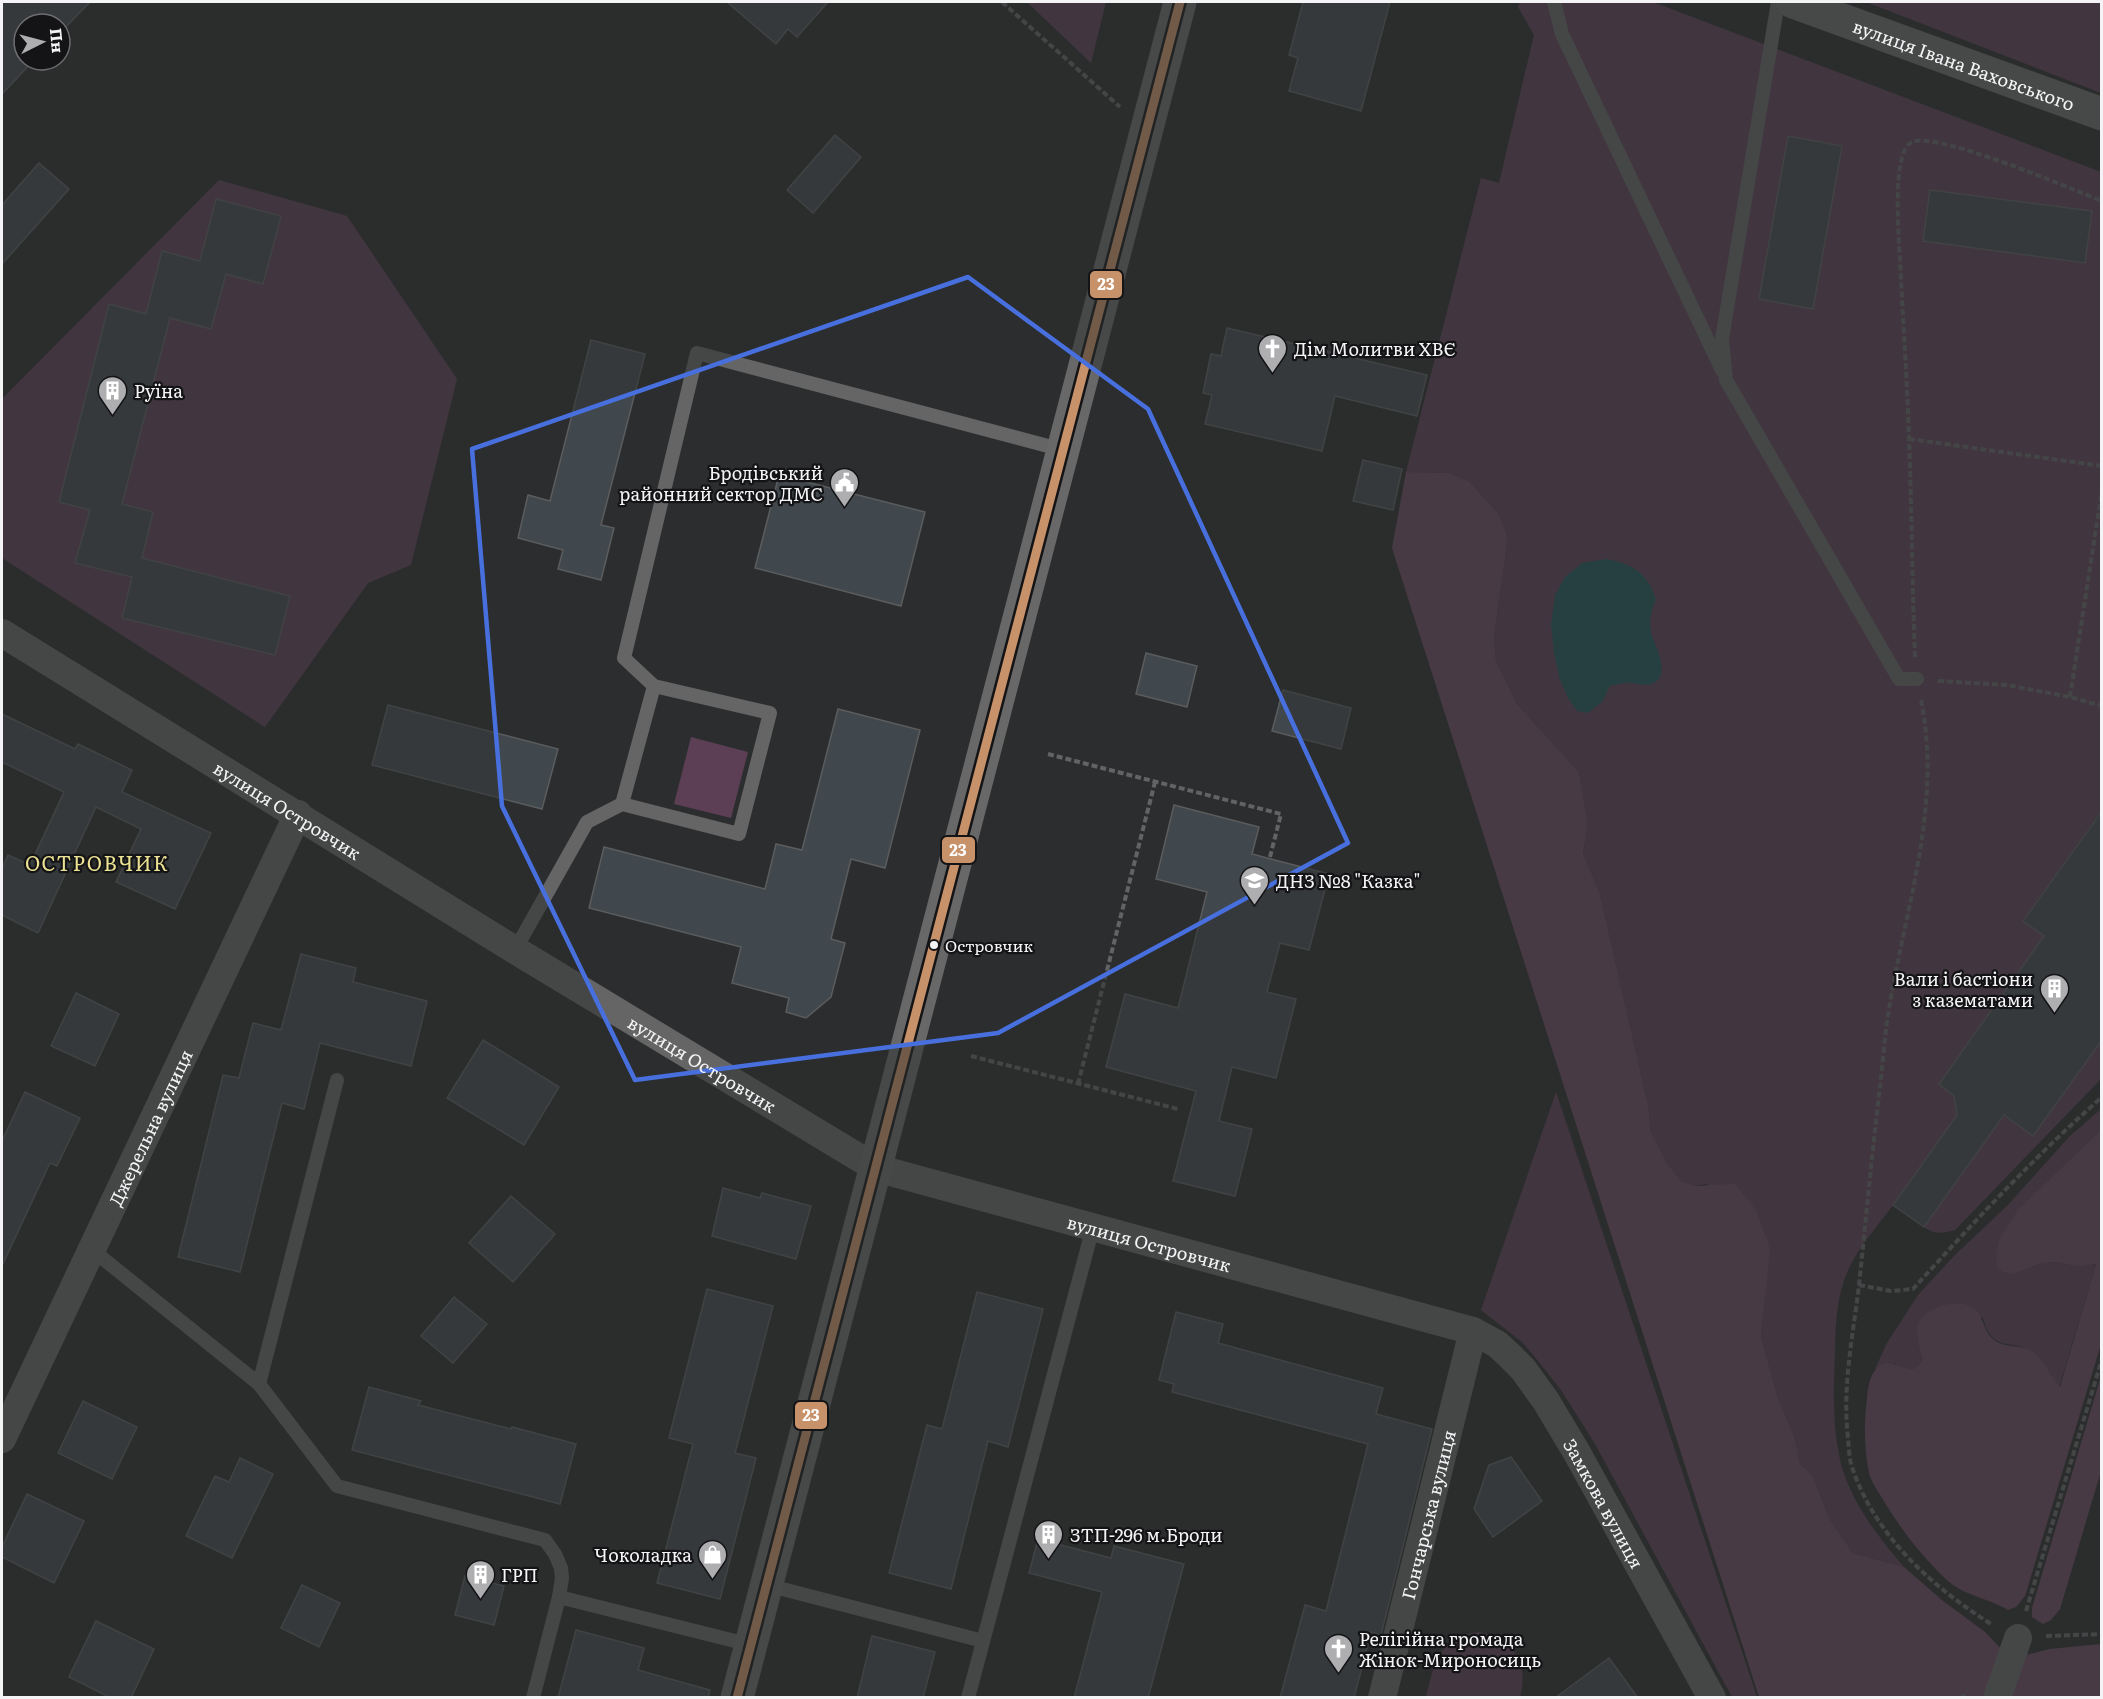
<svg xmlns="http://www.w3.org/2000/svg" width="2103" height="1699" viewBox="0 0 2103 1699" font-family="Literata,serif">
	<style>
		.green { fill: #5c3f55 }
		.forest { fill: #694a61 }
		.water { fill: #20575c }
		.building { fill: #40484d; stroke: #5b5c5d; stroke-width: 1.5 }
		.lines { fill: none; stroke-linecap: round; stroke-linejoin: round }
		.path { stroke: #636364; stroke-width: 4; stroke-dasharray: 6 3; stroke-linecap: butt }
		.lane { stroke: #656565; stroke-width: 14 }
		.street { stroke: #656565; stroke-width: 28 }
		.secondary { stroke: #686869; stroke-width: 33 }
		.bus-1-casing { stroke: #141416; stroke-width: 14 }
		.bus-1 { stroke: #c7916a; stroke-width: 9 }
		.marked { fill: none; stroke: #486fde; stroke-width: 4.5; stroke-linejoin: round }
		.bus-dot { fill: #f4f4f6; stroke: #141416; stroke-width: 2 }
		.labels { text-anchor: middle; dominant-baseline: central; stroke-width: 4.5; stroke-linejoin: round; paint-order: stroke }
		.bus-label { font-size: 16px; fill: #f4f4f6; stroke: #141416; text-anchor: start }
		.street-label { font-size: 18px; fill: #f4f4f6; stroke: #141416 }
		.poi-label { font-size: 18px; fill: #f4f4f6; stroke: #141416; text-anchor: start }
		.neighbourhood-label { font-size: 20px; letter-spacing: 1.5px; fill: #ebe293; stroke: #141416 }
		.line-badge { stroke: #141416; stroke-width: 2 }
		.badge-label { font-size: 16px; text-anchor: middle; font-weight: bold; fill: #fff }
	</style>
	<rect width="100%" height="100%" fill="#2c2d2e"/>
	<!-- green -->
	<g class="green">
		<path d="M1027,2h79l-15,61z"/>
		<path d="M1520,2h133l448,170v639l-78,109 21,16 -105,148 26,20c-23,33 -47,67 -71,100 -16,21 -33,40 -45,64 -12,25 -14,56 -14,85 -2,38 -3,80 8,118 12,36 36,67 61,96l-51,-14 -24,-35 -16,-42 -13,-12 -6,-28 -16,-38 -17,-61 4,-42 -58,-111 -13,2 -14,-6 -13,-17 -16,-31 -3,-27 -48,-211 -17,-41 5,-27 -9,-54 -62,-68 -21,-43 -2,-25 14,-98 -9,-24 -30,-33 -20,-8 -43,-1 75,-294 18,5 35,-148 -16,-28z"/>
		<path d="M1866,2h235v91z"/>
		<path d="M219,180l128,36 110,163 -46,186 -43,18 -103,144 -263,-169v-159z"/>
		<path d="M691,737l57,15 -17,66 -57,-14z"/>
		<path d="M2101,999v80l-146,151c-12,3 -20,5 -31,-3l72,-101z"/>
		<path d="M1556,1092l201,605h-25l-138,-255 -33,-52 -27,-34 -12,-14 -41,-32z"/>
		<path d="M2101,1109v21l-60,59 -27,85 27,-11 16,-1 21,5 18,-3 -37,124c-8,-12 -14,-26 -25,-35 -22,-16 -41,2 -51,-35l-41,-11 -7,2 -18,21 5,31 -8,8 -7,1 -12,-6 -20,5 12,-26 31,-48 36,-39 55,-52 60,-67z"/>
		<path d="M1478,1632c36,5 51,31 42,65h-94c9,-34 11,-59 52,-65z"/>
	</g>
	<!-- forest -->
	<g class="forest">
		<path d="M1406,472l43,1 20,8 30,33 9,24 -14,98 2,25 21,43 62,68 9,54 -5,27 17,41 48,211 3,27 16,31 13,17 14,6 41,-2 21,26 14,39 -9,88 17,61 16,38 6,28 13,12 16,42 24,35 51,14 39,34 42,31 26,27 39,-10 51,-5v53h-342l-367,-1149z"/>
		<path d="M2101,1130v214l-76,252 -9,11 -8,3c-19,-12 -44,-14 -61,-30 -27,-25 -50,-56 -68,-87 -4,-7 -9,-14 -10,-21 -5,-23 -5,-49 -2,-73 1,-12 3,-30 17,-35 10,-3 20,6 30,5l8,-8c-1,-12 -7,-24 -4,-36 6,-18 40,-28 55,-17 11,8 10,22 20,31 11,10 27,5 39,12 13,9 18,25 28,36l36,-123 -18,3 -21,-5 -16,1 -27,11 -11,-2 -6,-6 -1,-11 3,-15 19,-30z"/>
		<path d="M2101,1376v95l-41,138 -9,11 -8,4 -11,-7v-9z"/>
	</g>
	<!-- water -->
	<path class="water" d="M1606,559c27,5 42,14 50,41 -5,10 -7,20 -5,32 3,13 22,43 1,52 -8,3 -19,-2 -28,-1 -4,1 -9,2 -14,3l-8,16 -14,11 -11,-2 -9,-13 -8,-18 -6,-26 -3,-30 4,-29 10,-18 17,-14z"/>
	<!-- building -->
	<g class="building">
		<path d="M2,2h88l-30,31v-9h-36v36h10l-32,34z"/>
		<path d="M727,2h101l-31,35 -9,-8 -12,15z"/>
		<path d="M1303,2h87l-29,109 -72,-20 9,-33 -9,-3z"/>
		<path d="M835,135l26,22 -48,56 -26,-23z"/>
		<path d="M1788,136l54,10 -29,163 -54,-10z"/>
		<path d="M39,163l30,26 -67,75v-59z"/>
		<path d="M1930,190l162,21 -7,52 -162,-22z"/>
		<path d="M216,199l65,17 -18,68 -37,-10 -15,55 -41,-11 -48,186 31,8 -11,46 148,38 -15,59 -153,-37 10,-41 -57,-14 15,-53 -31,-8 50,-198 37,10 16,-63 38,10z"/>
		<path d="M1227,328l200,47 -10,41 -82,-20 -13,55 -117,-27 7,-29 -9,-2 8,-39 10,2z"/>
		<path d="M591,340l54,14 -44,171 13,3 -13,52 -43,-11 5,-19 -45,-12 10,-43 22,6z"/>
		<path d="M1363,460l39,9 -9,41 -40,-9z"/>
		<path d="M779,475l146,37 -24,94 -146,-38z"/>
		<path d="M1146,653l51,13 -10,41 -51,-13z"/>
		<path d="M1283,690l68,18 -10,41 -69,-18z"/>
		<path d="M388,705l170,44 -16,60 -170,-44z"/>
		<path d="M838,709l82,21 -35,138 -34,-9 -20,80 14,4 -14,54 -25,21 -20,-6 3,-14 -57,-15 9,-36 -152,-39 15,-61 161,42 11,-45 26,6z"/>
		<path d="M2,714l73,35 3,-5 54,26 -10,22 89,41 -36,76 -59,-27 25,-53 -45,-22 -58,126 -36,-18v-46l6,-14 22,10 34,-73 -62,-30z"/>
		<path d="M1174,805l85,22 -7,27 77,20 -20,76 -29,-7 -13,49 29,7 -20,79 -44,-11 -13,54 33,8 -17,67 -62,-15 23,-90 -90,-24 19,-73 53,14 29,-116 -51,-13z"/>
		<path d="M2102,811v229l-69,96 -29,-21 -80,112 -31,-22 64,-90 -3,-19 -15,-12 105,-148 -21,-15z"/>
		<path d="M301,954l55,14 -3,14 74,19 -16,65 -91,-23 -16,66 -22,-6 -42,169 -62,-15 45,-182 16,3 14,-55 28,7z"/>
		<path d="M76,993l43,21 -24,52 -44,-20z"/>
		<path d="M483,1040l76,47 -35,58 -77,-47z"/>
		<path d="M25,1092l55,26 -23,48 -7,-3 -48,103v-125z"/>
		<path d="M723,1188l37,10 2,-5 49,13 -15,53 -84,-23z"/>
		<path d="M511,1196l44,38 -42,48 -44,-39z"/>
		<path d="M707,1289l66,17 -38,147 21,5 -36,141 -63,-16 36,-139 -24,-6z"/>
		<path d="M977,1292l66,17 -35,138 -20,-6 -37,148 -62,-16 38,-148 15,4z"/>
		<path d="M454,1297l33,27 -34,39 -32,-27z"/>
		<path d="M1176,1312l47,12 -5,19 165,45 -7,26 56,15 -51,206 -10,-3 -17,66h-74l25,-93 21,6 42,-167 -196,-52 2,-8 -15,-4z"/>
		<path d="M369,1387l52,14 -3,4 93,24 1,-2 64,17 -16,60 -208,-54z"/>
		<path d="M83,1401l54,26 -25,52 -54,-26z"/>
		<path d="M1511,1457l31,44 -49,36 -19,-28 15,-44z"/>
		<path d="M240,1458l33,16 -41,84 -46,-22 29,-60 14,6z"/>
		<path d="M27,1494l57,27 -30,62 -52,-26v-10z"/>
		<path d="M1038,1539l73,19 3,-12 70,18 -36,134h-74l28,-106 -73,-19z"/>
		<path d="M465,1576l39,10 -10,39 -39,-10z"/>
		<path d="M302,1585l38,18 -21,44 -38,-19z"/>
		<path d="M96,1621l58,28 -23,49h-20l-42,-21z"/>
		<path d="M576,1630l68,18 -6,22 72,20 -2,8h-150z"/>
		<path d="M872,1636l63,16 -12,46h-66z"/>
		<path d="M1609,1658l29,40h-83z"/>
	</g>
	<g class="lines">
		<!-- path -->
		<g class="path">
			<path d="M1002,2l118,105"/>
			<path d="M1909,439l193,27"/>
			<path d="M1915,657c-3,-73 -3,-146 -6,-219 -2,-59 -6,-118 -9,-177 -1,-22 -9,-110 12,-119 25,-11 159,47 190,59"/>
			<path d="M1938,681l69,4 63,12 32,9"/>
			<path d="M2070,697l32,-207"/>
			<path d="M1921,700c21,102 -14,203 -31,303 -5,28 -7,57 -10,84 -8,66 -14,132 -21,198 -6,51 -17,101 -11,153 1,10 1,20 4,29 23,69 79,119 139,157"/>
			<path d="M1048,754l233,60 -11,43"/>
			<path d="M971,1056l207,53"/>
			<path d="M1078,1084l77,-302"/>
			<path d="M1859,1285l32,6 22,-2c60,-66 121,-132 189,-192"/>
			<path d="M2026,1611l76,-252"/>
			<path d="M2046,1636l56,-2"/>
			<path d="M1961,1698l7,-8"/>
		</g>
		<!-- lane -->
		<g class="lane">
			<path d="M1554,2l8,32 160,336"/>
			<path d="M1778,2l-56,337 4,41 173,299h18"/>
			<path d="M622,804l32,-118"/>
			<path d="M515,950l72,-128 35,-18 117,30 31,-121 -116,-27 -30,-28 73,-305 366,97"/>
			<path d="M91,1249l168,135 78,102 208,54 10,14 6,14 1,10 -3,19 -26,101"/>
			<path d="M259,1384l78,-304"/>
			<path d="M767,1585l216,56"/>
			<path d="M559,1597l192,48"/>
			<path d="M968,1698l125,-471"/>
		</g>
		<!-- street -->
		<g class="street">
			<path id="s1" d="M2,633l513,317 361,218 597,163 24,13 13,12 13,13 23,32 31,52 135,245"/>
			<path id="s2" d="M2,1439l296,-625"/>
			<path id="s3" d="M1382,1698l91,-367"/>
			<path d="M1997,1698l21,-60"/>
		</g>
		<!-- secondary -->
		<g class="secondary">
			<path id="s4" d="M1793,2l309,112"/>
			<path d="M737,1698l443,-1696"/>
		</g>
		<defs>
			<path id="bus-1" d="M737,1698l443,-1696"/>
		</defs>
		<!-- bus-1 casing -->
		<use href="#bus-1" class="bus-1-casing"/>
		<!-- bus-1 -->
		<use href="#bus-1" class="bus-1"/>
	</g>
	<!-- marked area -->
	<path d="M0 0H2103V1699H0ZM968,277l180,132 200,434 -350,190 -363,47 -133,-274 -30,-357z" fill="#2c2d2e" fill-opacity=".55" fill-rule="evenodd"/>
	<path class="marked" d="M968,277l180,132 200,434 -350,190 -363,47 -133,-274 -30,-357z"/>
	<!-- icons -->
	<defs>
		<symbol id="church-pin" viewBox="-11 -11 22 30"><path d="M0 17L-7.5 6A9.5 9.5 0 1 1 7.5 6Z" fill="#aeaeb0" stroke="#141416"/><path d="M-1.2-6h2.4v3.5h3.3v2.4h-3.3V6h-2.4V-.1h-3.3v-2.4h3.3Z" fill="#fff"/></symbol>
		<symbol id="building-pin" viewBox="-11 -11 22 30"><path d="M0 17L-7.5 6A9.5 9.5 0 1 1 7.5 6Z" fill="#aeaeb0" stroke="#141416"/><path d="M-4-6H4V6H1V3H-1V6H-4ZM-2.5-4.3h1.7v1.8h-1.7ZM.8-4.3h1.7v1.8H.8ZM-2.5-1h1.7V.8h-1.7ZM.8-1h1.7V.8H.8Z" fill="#fff"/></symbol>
		<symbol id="civic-pin" viewBox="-11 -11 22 30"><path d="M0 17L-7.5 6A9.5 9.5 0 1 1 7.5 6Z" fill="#aeaeb0" stroke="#141416"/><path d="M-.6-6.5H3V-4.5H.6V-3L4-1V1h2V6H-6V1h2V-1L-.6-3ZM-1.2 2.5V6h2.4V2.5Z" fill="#fff"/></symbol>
		<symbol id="school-pin" viewBox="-11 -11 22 30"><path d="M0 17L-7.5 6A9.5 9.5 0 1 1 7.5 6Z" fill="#aeaeb0" stroke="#141416"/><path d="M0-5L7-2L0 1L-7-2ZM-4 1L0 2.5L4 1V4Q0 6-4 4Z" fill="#fff"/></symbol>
		<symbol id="shop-pin" viewBox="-11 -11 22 30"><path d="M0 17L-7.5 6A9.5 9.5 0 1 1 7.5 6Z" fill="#aeaeb0" stroke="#141416"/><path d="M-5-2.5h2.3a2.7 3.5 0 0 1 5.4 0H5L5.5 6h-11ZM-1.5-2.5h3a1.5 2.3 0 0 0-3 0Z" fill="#fff"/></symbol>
	</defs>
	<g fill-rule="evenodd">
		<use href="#church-pin" x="1256" y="332" width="33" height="45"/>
		<use href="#building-pin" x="96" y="374" width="33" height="45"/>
		<use href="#civic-pin" x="828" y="466" width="33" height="45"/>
		<use href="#school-pin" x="1238" y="864" width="33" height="45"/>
		<use href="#building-pin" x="2038" y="972" width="33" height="45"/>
		<use href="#building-pin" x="1032" y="1518" width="33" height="45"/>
		<use href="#shop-pin" x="696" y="1538" width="33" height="45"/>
		<use href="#building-pin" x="464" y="1558" width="33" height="45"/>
		<use href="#church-pin" x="1322" y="1632" width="33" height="45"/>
	</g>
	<!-- markers -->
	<circle class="bus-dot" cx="934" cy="945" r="5"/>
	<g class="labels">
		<!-- bus labels -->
		<g class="bus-label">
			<text x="945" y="945">Островчик</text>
		</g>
		<!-- street labels -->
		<g class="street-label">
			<text stroke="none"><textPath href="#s4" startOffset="182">вулиця Івана Ваховського</textPath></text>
			<text stroke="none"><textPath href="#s1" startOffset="336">вулиця Островчик</textPath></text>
			<text stroke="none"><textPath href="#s1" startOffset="822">вулиця Островчик</textPath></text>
			<text stroke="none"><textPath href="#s2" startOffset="345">Джерельна вулиця</textPath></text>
			<text stroke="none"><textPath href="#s1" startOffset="1308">вулиця Островчик</textPath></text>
			<text stroke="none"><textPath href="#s1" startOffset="1864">Замкова вулиця</textPath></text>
			<text stroke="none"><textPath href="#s3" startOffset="189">Гончарська вулиця</textPath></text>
		</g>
		<!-- poi labels -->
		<g class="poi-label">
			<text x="1294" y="348">Дім Молитви ХВЄ</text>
			<text x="134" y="390">Руїна</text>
			<text x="823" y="472" text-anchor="end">Бродівський<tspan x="823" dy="21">районний сектор ДМС</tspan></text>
			<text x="1276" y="880">ДНЗ №8 "Казка"</text>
			<text x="2033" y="978" text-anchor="end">Вали і бастіони<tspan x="2033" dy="21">з казематами</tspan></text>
			<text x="1070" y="1534">ЗТП-296 м.Броди</text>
			<text x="692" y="1554" text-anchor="end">Чоколадка</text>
			<text x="501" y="1574">ГРП</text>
			<text x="1359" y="1638">Релігійна громада<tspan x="1359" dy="21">Жінок-Мироносиць</tspan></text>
		</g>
		<!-- neighbourhood labels -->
		<g class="neighbourhood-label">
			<text x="97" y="862">ОСТРОВЧИК</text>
		</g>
	</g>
	<g class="line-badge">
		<rect x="1089" y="270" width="34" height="29" rx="6" fill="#c7916a"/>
		<rect x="941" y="836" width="35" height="28" rx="6" fill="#c7916a"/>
		<rect x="794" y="1401" width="34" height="29" rx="6" fill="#c7916a"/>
	</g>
	<g class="badge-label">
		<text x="1106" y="290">23</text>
		<text x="958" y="856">23</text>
		<text x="811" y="1421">23</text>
	</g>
	<!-- border -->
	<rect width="2103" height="1699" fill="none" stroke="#f4f4f6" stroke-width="6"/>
	<!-- north arrow -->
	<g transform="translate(42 42) rotate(84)"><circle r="28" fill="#141416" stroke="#6e6e70" stroke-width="1.5"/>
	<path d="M0-4.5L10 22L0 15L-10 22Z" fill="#aeaeb0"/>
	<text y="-9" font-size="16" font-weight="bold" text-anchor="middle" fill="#f4f4f6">Пн</text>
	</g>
</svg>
